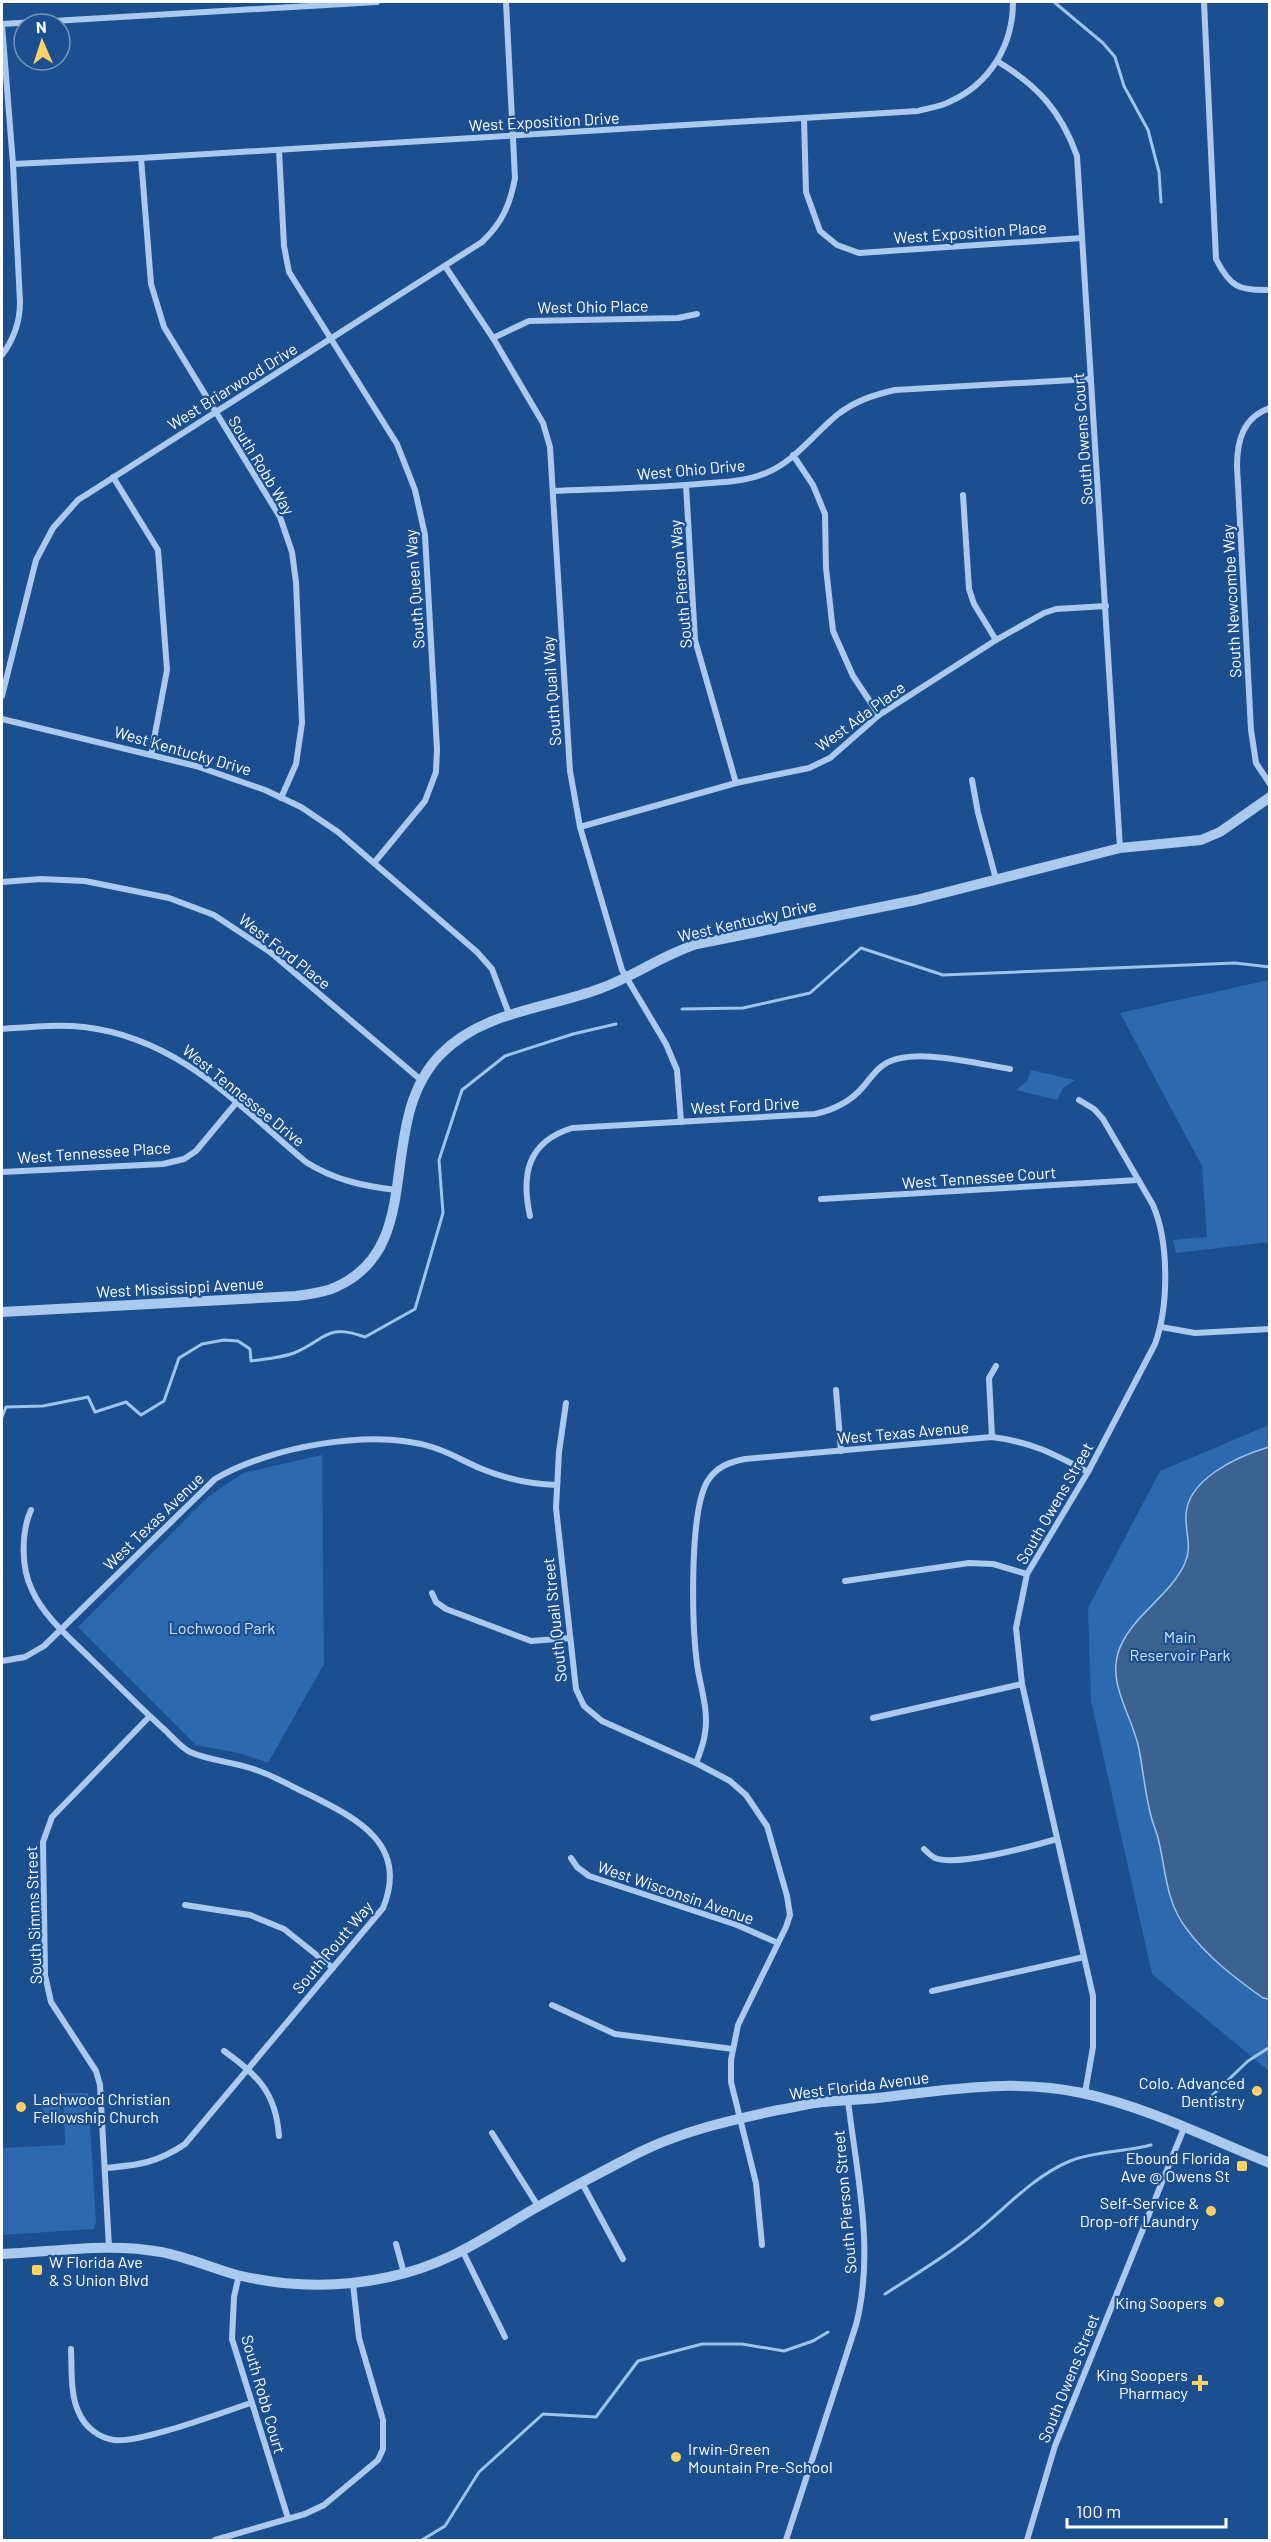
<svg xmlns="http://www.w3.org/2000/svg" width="1271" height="2542" viewBox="0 0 1271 2542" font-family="Barlow,sans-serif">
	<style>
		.green { fill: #2e69ad }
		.water { fill: #3c6290; stroke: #9cc4f0; stroke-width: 1.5 }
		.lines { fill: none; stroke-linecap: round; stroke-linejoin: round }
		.stream { stroke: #9cc4f0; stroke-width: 3 }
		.minor { stroke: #a9c9ee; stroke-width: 6 }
		.tertiary { stroke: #a9c9ee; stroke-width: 10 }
		.poi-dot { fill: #ffd166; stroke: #1b4f8f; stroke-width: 2 }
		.labels { text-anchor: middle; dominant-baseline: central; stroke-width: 4.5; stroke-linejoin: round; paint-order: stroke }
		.street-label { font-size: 16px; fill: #fff; stroke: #1b4f8f }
		.park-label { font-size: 16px; fill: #cfe3fa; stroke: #1b4f8f }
		.poi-label { font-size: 16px; fill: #fff; stroke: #1b4f8f; text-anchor: end }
	</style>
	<rect width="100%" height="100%" fill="#1b4f8f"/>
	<!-- green -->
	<g class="green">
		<path d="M1269,980v262l-93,11 -3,-13 34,-3 -5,-71 -82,-153z"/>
		<path d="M1031,1070l44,10 -12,8 -6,12 -41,-10 11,-9z"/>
		<path d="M1269,1425v646l-117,-97 -61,-273 -3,-93 72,-137z"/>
		<path d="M322,1455l2,209 -56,99 -25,-9 -47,-9 -118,-118 131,-131 34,-23z"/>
		<path d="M63,2093h25l8,129 -2,7 -92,6v-87l63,-3z"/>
		<path d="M60,2104l1,18h-18l-1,-17z"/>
	</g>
	<!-- water -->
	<path class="water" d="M1269,1447h1l-1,552 -6,-1c-28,-20 -57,-42 -77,-70 -20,-26 -20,-56 -27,-86 -2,-10 -7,-20 -9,-30 -5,-21 -7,-42 -11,-63 -6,-31 -31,-64 -21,-96 11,-36 52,-56 67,-90 7,-16 1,-28 1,-44 -2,-39 52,-63 83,-72z"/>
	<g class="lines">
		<!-- stream -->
		<g class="stream">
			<path d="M1054,2l49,41 12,14 9,29 24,44 11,42 2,30"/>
			<path d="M682,1009l61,-1 67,-15 51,-45 82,27 292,-12 35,4"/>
			<path d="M2,1417l4,-10 37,-1 45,-9 7,15 31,-10 15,13 23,-14 15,-43 23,-14 22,-4 14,1 12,8 1,12c14,-2 30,-3 43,-8 33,-14 31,-30 71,-16l50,-28 28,-96 -4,-53 23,-70 43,-34 68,-22 43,-10"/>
			<path d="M1202,2105l46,-44 22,-14"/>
			<path d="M885,2294c29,-19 60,-37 87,-59 32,-25 60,-58 98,-74 25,-10 55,-9 81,-16"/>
			<path d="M422,2540l23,-14 34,-54 64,-58 53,3 42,-56 64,-17h40l42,7 29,-10 15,-9"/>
		</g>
		<!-- minor -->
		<g class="minor">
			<path d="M1204,2l12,257c14,28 23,32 54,31"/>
			<path d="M2,24l375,-22"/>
			<path d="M2,25l11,139 7,138c0,21 -6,37 -18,53"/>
			<path d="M997,61c41,25 64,50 80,95l43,692"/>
			<path d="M804,118l2,74 14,39 17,14 22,8 223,-15"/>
			<path d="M279,150l5,96 5,26 108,172 18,46 10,45 12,214 -1,23 -11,29 -51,62"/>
			<path d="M141,158l10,126 13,43 116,190 12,35 4,30 6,141 -6,41 -15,34"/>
			<path d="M13,164l128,-6 777,-47c10,-3 22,-4 31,-9 41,-18 64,-57 64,-100"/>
			<path d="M445,266l48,72 50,85 7,24 20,324 10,56 42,143 44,74 11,26 4,52"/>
			<path d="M493,338l36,-17 149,-3 19,-4"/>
			<path d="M1270,408c-27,9 -33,33 -33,58l14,264 5,33 14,21"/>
			<path d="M793,455l20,30 12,29 1,54 7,63 20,45 26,39"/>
			<path d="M113,477l45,73 9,120 -16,85"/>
			<path d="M686,485l9,155 41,143"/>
			<path d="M553,491c48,-2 97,-3 146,-7 22,-2 46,-2 67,-11 28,-11 48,-39 71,-58 18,-14 36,-20 58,-25l196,-11"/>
			<path d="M963,495l6,94 5,15 22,36"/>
			<path d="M2,696l34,-136 17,-32 25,-28 404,-258c20,-19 28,-37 33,-64l-9,-176"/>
			<path d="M2,719l194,47 69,24 36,17 37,25 139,120 15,17 17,45"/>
			<path d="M972,780l6,33 18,66"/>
			<path d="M580,827l156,-44 73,-15 21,-10 49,-43 117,-75 48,-27 12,-4 50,-3"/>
			<path d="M2,882l39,-3 44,2 84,17 45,17 56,37 151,128"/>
			<path d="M2,1029c27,-2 54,-5 82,-2 94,11 153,77 222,135 28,18 57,24 90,28"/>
			<path d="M1079,1100l15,9 9,10 50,86c16,37 16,101 2,139l-67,128 -61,102 -11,54 6,56 71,312v51l-8,46"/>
			<path d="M2,1172l161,-8 21,-5 12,-8 40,-48"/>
			<path d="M821,1199l317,-19"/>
			<path d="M530,1216c-9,-41 -3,-74 42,-88l243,-14c18,-4 36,-13 48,-27 6,-7 12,-16 19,-21 27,-21 96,-2 128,3"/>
			<path d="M1161,1327l34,6 75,-4"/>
			<path d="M836,1390l5,61"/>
			<path d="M566,1403l-7,49 -3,56 20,181 8,17 18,15 94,42 34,18 16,14 21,31 20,70 3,19 -4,12 -48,98 -7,35v22l25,101 6,62"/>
			<path d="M992,1437l-3,-59 7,-12"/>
			<path d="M31,1510c-10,22 -10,58 1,80 12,27 38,48 59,69 25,24 49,49 75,72 7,7 16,17 24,21 20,9 45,10 66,18 19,6 36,17 54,25 48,24 99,50 73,113l-198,236c-28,19 -46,21 -79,24"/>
			<path d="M845,1581l124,-18 24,1 34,10"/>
			<path d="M432,1593l4,9 10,7 85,32 39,-3"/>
			<path d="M2,1661l23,-4 19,-11 171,-167c54,-32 156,-51 217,-32 17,5 33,15 50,22 24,10 49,15 75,16"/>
			<path d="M873,1718l149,-34"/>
			<path d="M696,1763c4,-10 8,-20 9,-30 4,-23 -5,-47 -8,-69 -5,-38 -8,-150 10,-182 9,-15 22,-20 38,-23l247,-22c40,5 62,17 96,35"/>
			<path d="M924,1849c3,3 7,7 11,9 22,9 98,-12 122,-19"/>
			<path d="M571,1858l6,9 12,9 148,49 41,18"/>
			<path d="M185,1905l65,10 34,14 49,39"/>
			<path d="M932,1991l152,-34"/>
			<path d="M552,2005l63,29 118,15"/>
			<path d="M224,2051c34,24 52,42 55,85"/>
			<path d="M492,2133l46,73"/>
			<path d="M582,2183l41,76"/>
			<path d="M396,2244l8,29"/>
			<path d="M109,2247l-9,-162 -4,-14 -45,-69 -6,-27 -2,-133 9,-25 97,-100"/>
			<path d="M463,2252l42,85"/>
			<path d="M239,2275l-5,22 -2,42 56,179"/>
			<path d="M71,2349c1,21 -1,46 8,64 6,14 20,25 35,27 24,4 109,-28 137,-37"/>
			<path d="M215,2540l90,-26 19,-9 54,-45 5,-11v-29l-24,-82 -6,-54"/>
			<path d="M786,2540l70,-215c19,-73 1,-150 -8,-224"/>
			<path d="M1027,2540l28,-94 129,-318"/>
		</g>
		<!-- tertiary -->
		<g class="tertiary">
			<path d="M2,1312l294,-16c13,-2 28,-3 40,-9 93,-41 37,-164 105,-233 43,-43 104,-45 158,-65 34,-12 63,-34 98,-45l219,-44 204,-52 81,-8 19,-8 50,-35"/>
			<path d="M2,2254c52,-2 106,-12 159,-2 26,5 51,16 76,23 50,12 102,13 152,2 60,-12 99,-42 150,-71 32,-18 66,-36 99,-53 44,-22 93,-33 140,-43 15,-2 31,-7 46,-8 18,-2 35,-2 53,-4 69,-8 137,-20 205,-5 65,14 126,45 188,70"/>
		</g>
	</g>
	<!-- markers -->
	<g class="poi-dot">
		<circle cx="1257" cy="2091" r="6"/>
		<circle cx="21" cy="2107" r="6"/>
		<rect x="1236" y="2160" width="12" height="12" rx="3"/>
		<circle cx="1211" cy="2211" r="6"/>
		<rect x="31" y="2264" width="12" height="12" rx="3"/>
		<circle cx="1219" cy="2302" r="6"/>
		<path d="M1197 2374h6v6h6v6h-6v6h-6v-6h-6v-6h6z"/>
		<circle cx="676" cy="2457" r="6"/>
	</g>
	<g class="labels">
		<!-- street labels -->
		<g class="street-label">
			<text transform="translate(544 121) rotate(-3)">West Exposition Drive</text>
			<text transform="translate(970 232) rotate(-4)">West Exposition Place</text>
			<text transform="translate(593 306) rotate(-1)">West Ohio Place</text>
			<text transform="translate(232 386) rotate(-32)">West Briarwood Drive</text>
			<text transform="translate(1082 439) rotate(-94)">South Owens Court</text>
			<text transform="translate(262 465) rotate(59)">South Robb Way</text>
			<text transform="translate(691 469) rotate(-5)">West Ohio Drive</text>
			<text transform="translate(680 584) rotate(-95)">South Pierson Way</text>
			<text transform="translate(414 589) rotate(-94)">South Queen Way</text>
			<text transform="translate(1231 601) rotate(-93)">South Newcombe Way</text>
			<text transform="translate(551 691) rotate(-94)">South Quail Way</text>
			<text transform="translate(860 716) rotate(-36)">West Ada Place</text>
			<text transform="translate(183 750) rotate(16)">West Kentucky Drive</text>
			<text transform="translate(747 920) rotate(-13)">West Kentucky Drive</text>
			<text transform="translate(285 951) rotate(38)">West Ford Place</text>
			<text transform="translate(244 1095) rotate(39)">West Tennessee Drive</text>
			<text transform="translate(745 1105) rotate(-3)">West Ford Drive</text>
			<text transform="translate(94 1152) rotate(-4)">West Tennessee Place</text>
			<text transform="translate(979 1177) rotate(-4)">West Tennessee Court</text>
			<text transform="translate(180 1287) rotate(-3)">West Mississippi Avenue</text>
			<text transform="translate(903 1432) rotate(-5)">West Texas Avenue</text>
			<text transform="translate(1054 1503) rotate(-60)">South Owens Street</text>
			<text transform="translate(153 1521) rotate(-44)">West Texas Avenue</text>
			<text transform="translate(554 1620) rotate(-96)">South Quail Street</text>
			<text transform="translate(676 1892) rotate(19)">West Wisconsin Avenue</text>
			<text transform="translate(33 1915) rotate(-92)">South Simms Street</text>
			<text transform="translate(332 1947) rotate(-50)">South Routt Way</text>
			<text transform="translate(859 2085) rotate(-7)">West Florida Avenue</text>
			<text transform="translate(844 2202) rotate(-95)">South Pierson Street</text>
			<text transform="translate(1068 2378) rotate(-68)">South Owens Street</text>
			<text transform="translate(264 2394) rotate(74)">South Robb Court</text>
		</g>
		<!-- park labels -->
		<g class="park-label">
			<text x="222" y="1627">Lochwood Park</text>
			<text x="1180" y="1636">Main<tspan x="1180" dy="18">Reservoir Park</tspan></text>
		</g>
		<!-- poi labels -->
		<g class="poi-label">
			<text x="1245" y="2082">Colo. Advanced<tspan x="1245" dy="18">Dentistry</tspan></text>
			<text x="33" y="2098" text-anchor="start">Lachwood Christian<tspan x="33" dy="18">Fellowship Church</tspan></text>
			<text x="1230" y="2157">Ebound Florida<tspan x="1230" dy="18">Ave @ Owens St</tspan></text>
			<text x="1199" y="2202">Self-Service &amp;<tspan x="1199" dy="18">Drop-off Laundry</tspan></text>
			<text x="49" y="2261" text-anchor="start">W Florida Ave<tspan x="49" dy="18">&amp; S Union Blvd</tspan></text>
			<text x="1207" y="2302">King Soopers</text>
			<text x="1188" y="2374">King Soopers<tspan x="1188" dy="18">Pharmacy</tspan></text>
			<text x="688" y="2448" text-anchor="start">Irwin-Green<tspan x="688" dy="18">Mountain Pre-School</tspan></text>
		</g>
	</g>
	<!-- border -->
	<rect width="1271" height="2542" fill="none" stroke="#ffffff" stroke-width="6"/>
	<!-- north arrow -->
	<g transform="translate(42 42) rotate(357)"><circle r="28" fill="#1b4f8f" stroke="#7695bc" stroke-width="1.5"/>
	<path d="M0-4.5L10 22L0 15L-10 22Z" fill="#ffd166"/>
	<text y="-9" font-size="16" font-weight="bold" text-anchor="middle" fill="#ffffff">N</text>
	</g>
	<!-- scale -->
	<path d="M1067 2518v9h159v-9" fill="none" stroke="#ffffff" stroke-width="3"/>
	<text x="1076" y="2518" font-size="18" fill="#ffffff" stroke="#1b4f8f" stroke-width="4.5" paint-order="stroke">100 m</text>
</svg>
